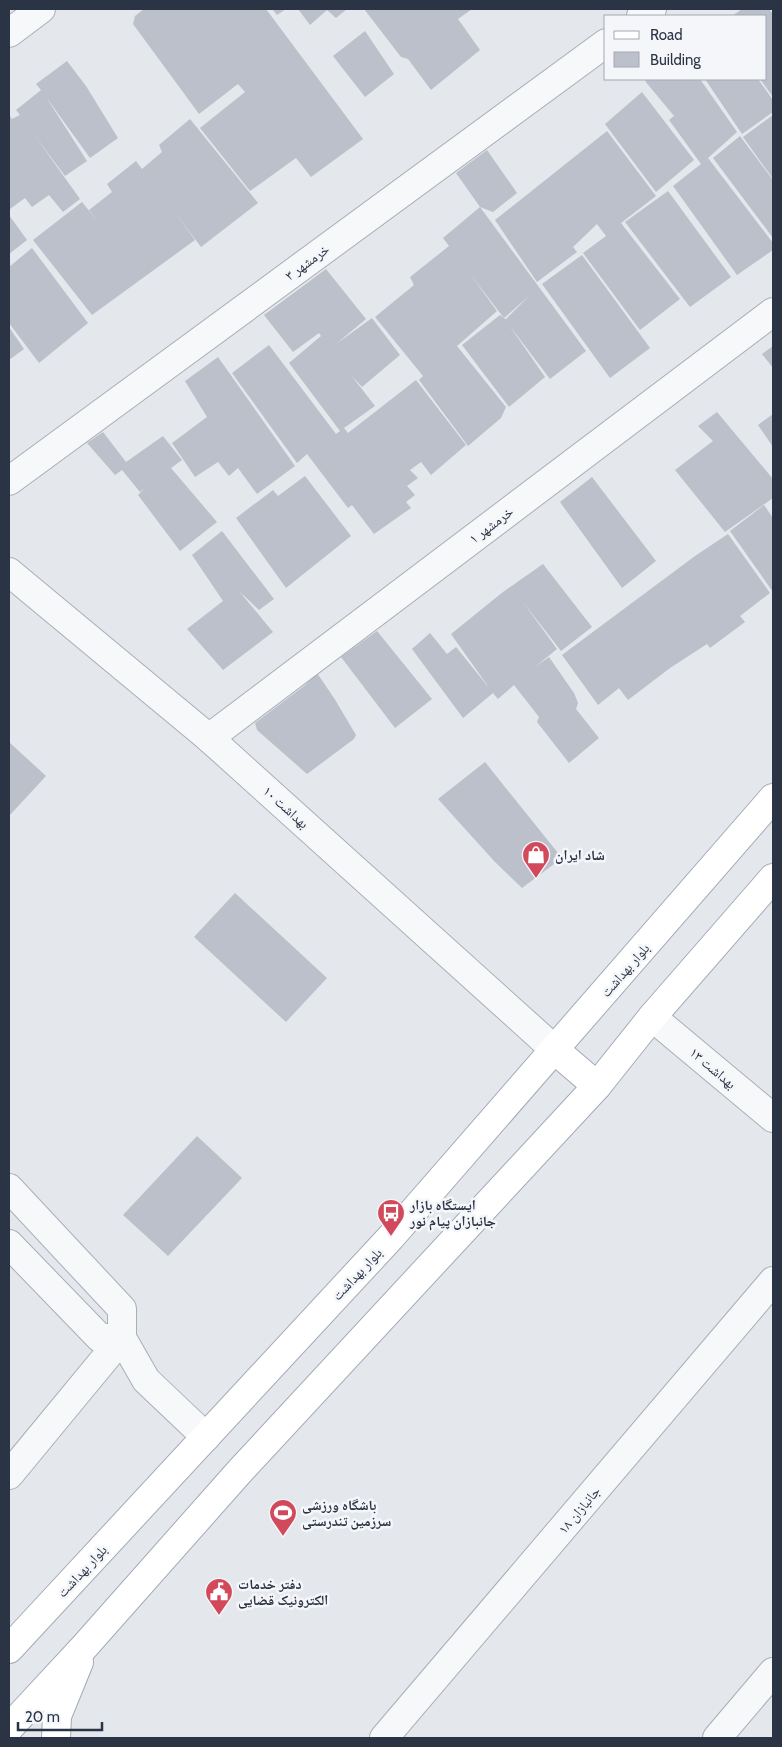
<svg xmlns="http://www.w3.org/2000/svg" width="782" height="1747" viewBox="0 0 782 1747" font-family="Cabin,'Noto Naskh Arabic',sans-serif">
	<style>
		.building { fill: #bbc0ca; fill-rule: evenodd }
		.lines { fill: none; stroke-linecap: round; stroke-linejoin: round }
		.minor-casing { stroke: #a9aeb7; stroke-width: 30 }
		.major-casing { stroke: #a3abb8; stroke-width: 30 }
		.minor { stroke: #f7f8fa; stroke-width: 28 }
		.major { stroke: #fff; stroke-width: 28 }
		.labels { text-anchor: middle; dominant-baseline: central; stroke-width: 5; stroke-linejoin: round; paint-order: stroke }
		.street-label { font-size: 14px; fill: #2b3445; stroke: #f4f6f9 }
		.poi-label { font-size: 14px; font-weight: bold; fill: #2b3445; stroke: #f4f6f9; text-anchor: start }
	</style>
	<rect width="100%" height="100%" fill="#e4e7ec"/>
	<!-- building -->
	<g class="building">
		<path d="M144,9h122l97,130 -52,38 -15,-19 -46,33 -50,-63 45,-36 -7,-8 -39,30 -66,-90 2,-8z"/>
		<path d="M272,9h14l-9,6z"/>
		<path d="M298,9h49l-11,9 -9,-8 -17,15z"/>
		<path d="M364,9h108l-14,10 22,31 -49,40 -23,-31 -7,-2z"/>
		<path d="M742,9h27l4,5v83l-13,-18h6v-63h-34z"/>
		<path d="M365,31l29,43 -29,23 -32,-41z"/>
		<path d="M67,61l19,25 32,52 -28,20 -44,-61 41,64 -22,15 -30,-40 45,63 -17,13 -14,-17 -17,12 -7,-9 -15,11 -1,-94 3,4 8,-4 -4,-5 25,-20 -5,-6z"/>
		<path d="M648,79h52l37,53 -29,26 65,85v7l-36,25 -64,-89 28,-22 -32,-44 5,-4 -29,-35z"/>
		<path d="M705,79h53l15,21v12l-31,22z"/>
		<path d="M642,92l52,68 -38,32 -51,-68z"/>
		<path d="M773,115v64l-30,-42z"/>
		<path d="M190,119l68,84 -57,44 -28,-37 22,30 -103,75 -59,-75 49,-38 17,21 -10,-13 23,-18 -5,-8 29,-23 6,8 20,-17 -3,-7z"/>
		<path d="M607,131l49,65 -35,27 59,76 -40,31 -57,-77 23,-17 -9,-12 -24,23 4,5 -40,30 -42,-62z"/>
		<path d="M740,136l33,44v58l-60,-80z"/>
		<path d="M487,150l30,43 -24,19 -13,-5 -24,-34z"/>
		<path d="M668,191l63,86 -41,30 -65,-85z"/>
		<path d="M480,207l106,144 -36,28 -41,-54 36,52 -36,30 -47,-62 38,-30 4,3 -34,-44 27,37 -40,35 49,61 -5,11 -33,28 -49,-66 4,-4 -48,-59 39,-32 -4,-8 39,-31 -6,-8zM529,296l-23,23h-1l-1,-1z"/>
		<path d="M9,215l18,25 -18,14z"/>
		<path d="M32,248l56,75 -49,40 -30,-40v-56z"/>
		<path d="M582,255l68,93 -40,30 -68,-94z"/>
		<path d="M326,269l40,50 -30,25 36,-26 28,37 -38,32 -11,-12 24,31 -31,22 4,5 68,-53 50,65 -35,30 -10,-13 -11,8 8,8 -11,8 8,9 -9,7 5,6 -37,26 -22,-29 -4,3 -41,-54 -10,9 -65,-90 37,-28 67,89 4,-3 -51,-68 32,-27 -2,-3 -26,19 -29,-37z"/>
		<path d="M9,327l15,22 -15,11z"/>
		<path d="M773,346v22l-11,-14z"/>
		<path d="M218,357l77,109 -38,28 -19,-26 -9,8 -11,-14 -23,15 -23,-34 35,-26 -22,-36z"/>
		<path d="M717,412l56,67v19l-48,34 -50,-62 38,-29 -15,-15z"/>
		<path d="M773,414v33l-15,-22z"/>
		<path d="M103,432l23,30 37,-26 19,24 -11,8 46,54 -37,29 -42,-56 7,-7 -5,4 -18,-22 -7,5 -28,-32z"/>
		<path d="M305,476l46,60 -65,52 -50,-70 37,-28 5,6z"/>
		<path d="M592,477l64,84 -34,27 -62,-86z"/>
		<path d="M764,505l9,13v74l-43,-61z"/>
		<path d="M222,531l52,68 -15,11 -20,-19 34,41 -50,38 -36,-41 36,-28 -31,-46z"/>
		<path d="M728,534l42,59 -30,23 5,6 -35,26 -3,-4 -37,24 -42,32 -9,-12 -21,17 -36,-50 133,-99z"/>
		<path d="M543,564l49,63 -31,24 -38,-49 34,47 -22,18 14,-10 25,36 4,10 -2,6 23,29 -30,25 -32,-41 2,-5 -25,-32 -16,14 -5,-6 -30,25 -51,-69 18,-16 17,21 9,-7 34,42 -39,-55 52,-42z"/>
		<path d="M377,631l55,68 -37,29 -54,-71z"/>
		<path d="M317,673l17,25 22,37 -2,4 -47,35 -50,-44 -2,-7 49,-37z"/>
		<path d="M9,742l37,34 -37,40z"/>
		<path d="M485,762l77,96 -40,30 -27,-26 -57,-63z"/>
		<path d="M235,893l92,85 -41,44 -92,-85z"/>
		<path d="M197,1136l45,42 -74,78 -45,-41z"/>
	</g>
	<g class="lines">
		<defs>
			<g id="minor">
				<path d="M641,16l11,-7"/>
				<path d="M9,33l32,-24"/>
				<path d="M9,481l597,-438"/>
				<path d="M9,572l200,166 346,312"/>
				<path d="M209,738l564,-426"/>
				<path d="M652,1017l121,101"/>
				<path d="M9,1188l113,121v29l24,42 60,57"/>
				<path d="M9,1244l91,94h22"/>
				<path d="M9,1475l113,-137"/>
				<path d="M384,1738l389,-457"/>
				<path d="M717,1738l56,-66"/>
			</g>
			<g id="major">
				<path d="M555,1050l42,36"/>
				<path d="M9,1649l382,-412 382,-439"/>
				<path d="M9,1728l76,-82 155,-175 357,-385 55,-69 121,-139"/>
				<path d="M56,1738l1,-22 22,-54"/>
			</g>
		</defs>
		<!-- minor casing -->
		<use href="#minor" class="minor-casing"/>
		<!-- major casing -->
		<use href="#major" class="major-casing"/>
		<!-- minor -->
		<use href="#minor" class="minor"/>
		<!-- major -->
		<use href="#major" class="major"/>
	</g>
	<!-- icons -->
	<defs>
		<symbol id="shop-pin" viewBox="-11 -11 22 30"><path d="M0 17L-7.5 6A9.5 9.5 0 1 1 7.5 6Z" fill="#d1495b" stroke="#f4f6f9"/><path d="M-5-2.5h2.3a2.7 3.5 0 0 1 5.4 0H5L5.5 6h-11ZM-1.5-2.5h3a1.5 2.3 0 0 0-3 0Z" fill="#fff"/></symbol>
		<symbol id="bus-pin" viewBox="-11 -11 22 30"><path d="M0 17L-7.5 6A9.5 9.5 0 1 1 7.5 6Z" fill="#d1495b" stroke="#f4f6f9"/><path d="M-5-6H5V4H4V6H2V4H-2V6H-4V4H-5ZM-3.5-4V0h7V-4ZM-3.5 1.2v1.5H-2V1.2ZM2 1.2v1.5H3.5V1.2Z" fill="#fff"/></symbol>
		<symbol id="stadium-pin" viewBox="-11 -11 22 30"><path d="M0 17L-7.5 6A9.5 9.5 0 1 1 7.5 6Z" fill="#d1495b" stroke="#f4f6f9"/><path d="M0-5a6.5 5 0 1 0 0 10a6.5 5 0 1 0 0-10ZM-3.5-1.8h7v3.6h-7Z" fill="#fff"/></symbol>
		<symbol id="civic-pin" viewBox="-11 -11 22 30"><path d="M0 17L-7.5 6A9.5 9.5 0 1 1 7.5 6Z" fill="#d1495b" stroke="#f4f6f9"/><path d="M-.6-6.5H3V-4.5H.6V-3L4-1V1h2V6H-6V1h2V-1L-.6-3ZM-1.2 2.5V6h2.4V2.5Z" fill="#fff"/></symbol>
	</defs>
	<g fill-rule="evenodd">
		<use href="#shop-pin" x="520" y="839" width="32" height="43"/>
		<use href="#bus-pin" x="375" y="1197" width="32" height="43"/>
		<use href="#stadium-pin" x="267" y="1497" width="32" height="43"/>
		<use href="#civic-pin" x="203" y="1576" width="32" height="43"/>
	</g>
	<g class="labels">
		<!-- street labels -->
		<g class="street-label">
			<text transform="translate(307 262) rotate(-36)">خرمشهر ۳</text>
			<text transform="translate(491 525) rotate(-37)">خرمشهر ۱</text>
			<text transform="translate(286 807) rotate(42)">بهداشت ۱۰</text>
			<text transform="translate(625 970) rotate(-49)">بلوار بهداشت</text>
			<text transform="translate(713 1068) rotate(40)">بهداشت ۱۳</text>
			<text transform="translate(357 1274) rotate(-47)">بلوار بهداشت</text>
			<text transform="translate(579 1510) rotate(-50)">جانبازان ۱۸</text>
			<text transform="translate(82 1571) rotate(-47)">بلوار بهداشت</text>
		</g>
		<!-- poi labels -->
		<g class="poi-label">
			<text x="555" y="855">شاد ایران</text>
			<text x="410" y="1205">ایستگاه بازار<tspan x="410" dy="16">جانبازان پیام نور</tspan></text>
			<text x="302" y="1505">باشگاه ورزشی<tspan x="302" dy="16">سرزمین تندرستی</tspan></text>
			<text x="238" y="1584">دفتر خدمات<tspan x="238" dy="16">الکترونیک قضایی</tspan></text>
		</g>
	</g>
	<!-- border -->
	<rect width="782" height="1747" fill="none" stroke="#2b3445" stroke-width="20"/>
	<!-- legend -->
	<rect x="604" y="15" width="162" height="65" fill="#f4f6f9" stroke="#a4a8b1"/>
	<rect x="614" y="31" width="25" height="8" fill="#ffffff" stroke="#a4a8b1"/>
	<text x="650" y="40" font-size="15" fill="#2b3445">Road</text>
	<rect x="614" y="52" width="25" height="15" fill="#bbc0ca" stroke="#a4a8b1"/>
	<text x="650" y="65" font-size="15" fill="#2b3445">Building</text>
	<!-- scale -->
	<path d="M18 1722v8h84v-8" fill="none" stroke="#2b3445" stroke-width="2.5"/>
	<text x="25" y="1722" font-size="15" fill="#2b3445" stroke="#f4f6f9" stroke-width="4" paint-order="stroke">20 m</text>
</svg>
